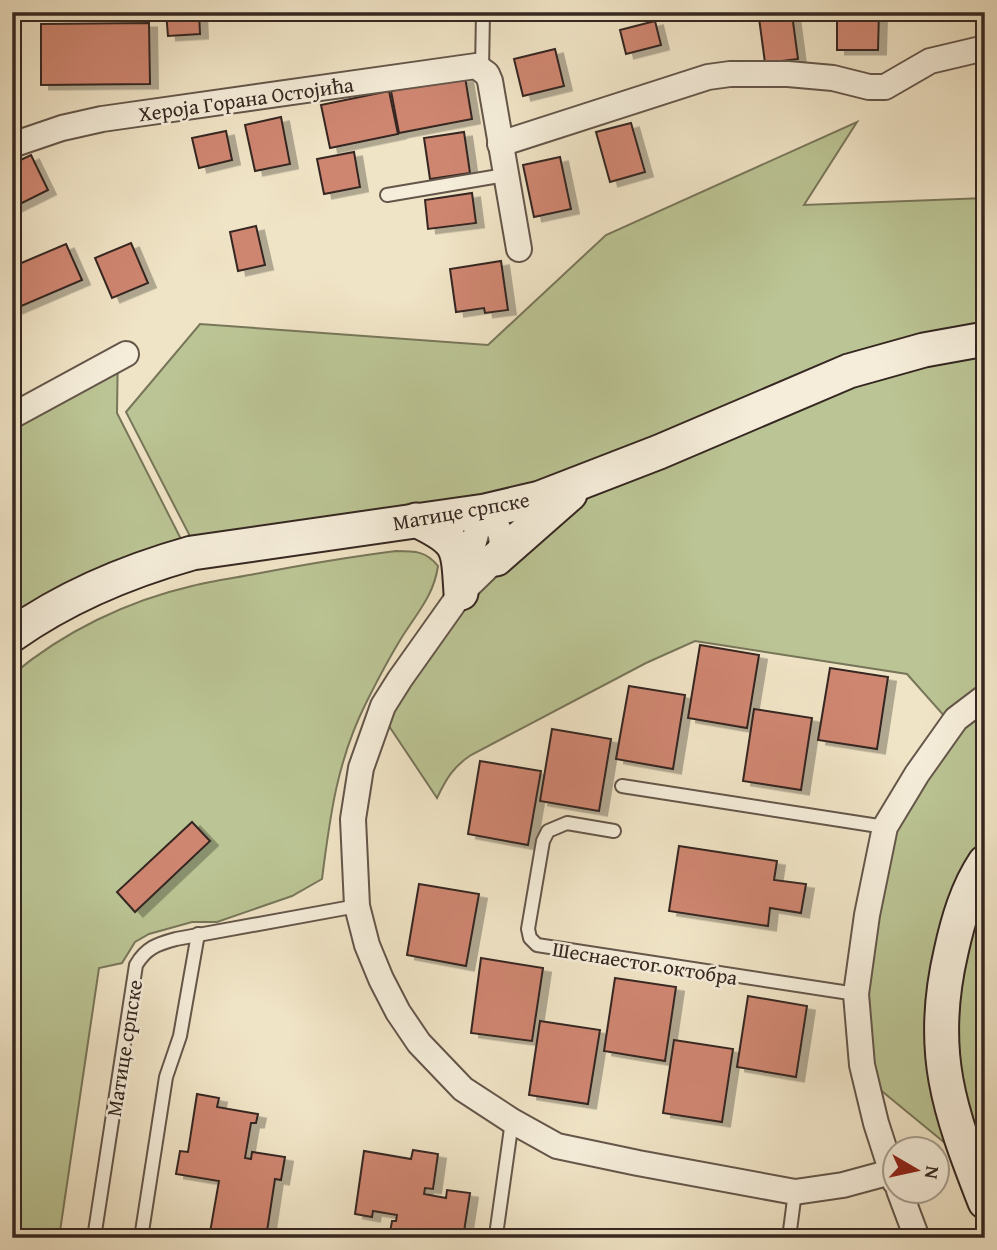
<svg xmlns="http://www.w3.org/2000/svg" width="997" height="1250" viewBox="0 0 997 1250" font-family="'Gentium Book Plus',serif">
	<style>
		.green { fill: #bbc494; stroke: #78765a; stroke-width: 2 }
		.building { fill: #cf8671; stroke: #352721; stroke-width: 2; filter: url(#shadow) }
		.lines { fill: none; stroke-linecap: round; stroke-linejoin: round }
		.lane-casing { stroke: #64564a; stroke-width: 16 }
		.street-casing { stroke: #64564a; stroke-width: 28 }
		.secondary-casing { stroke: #352721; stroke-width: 37 }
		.lane { stroke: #f5edda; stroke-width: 12 }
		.street { stroke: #f5edda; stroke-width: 24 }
		.secondary { stroke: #f5edda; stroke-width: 33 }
		.labels { text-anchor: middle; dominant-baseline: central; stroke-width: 5; stroke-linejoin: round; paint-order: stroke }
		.street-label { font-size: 21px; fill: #352721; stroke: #f5edda }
	</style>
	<defs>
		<filter id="shadow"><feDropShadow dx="8" dy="4.5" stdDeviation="0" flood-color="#0004"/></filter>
	</defs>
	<rect width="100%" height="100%" fill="#f0e4c6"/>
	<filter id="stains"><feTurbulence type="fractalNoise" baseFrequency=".00286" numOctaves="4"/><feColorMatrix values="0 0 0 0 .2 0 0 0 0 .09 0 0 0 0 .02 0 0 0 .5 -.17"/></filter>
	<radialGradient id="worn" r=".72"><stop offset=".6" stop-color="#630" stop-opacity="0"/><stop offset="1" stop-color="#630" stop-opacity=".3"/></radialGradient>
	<!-- green -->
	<g class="green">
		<path d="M857,122l-53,83 181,-7v133l-443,158 -348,55 -68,-132 74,-88 288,21 118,-110z"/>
		<path d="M118,346l-1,67 67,132 -172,76v-214z"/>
		<path d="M985,347v867l-23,-57 -101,-83 -6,-71 29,-167 71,-108 -48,-54 -212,-33 -49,22 -175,92c-18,12 -25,24 -34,43l-56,-84 67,-97 137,-128 220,-92z"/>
		<path d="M396,551c19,0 30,0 42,15 -4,29 -21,47 -36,71 -13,21 -25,44 -36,66 -29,58 -36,113 -44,176l-30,17 -75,26h-25l-43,12 -14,8 -13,21 -23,5 -40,270h-47v-563c51,-43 115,-74 180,-89 20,-5 42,-8 63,-12 47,-9 94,-17 141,-23z"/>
	</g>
	<!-- building -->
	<g class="building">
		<path d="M166,12h33l1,22 -32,2z"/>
		<path d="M837,12h42l-1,38h-41z"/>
		<path d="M792,14l6,45 -33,4 -6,-45z"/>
		<path d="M655,21l6,24 -35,9 -6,-24z"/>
		<path d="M149,23l1,61 -109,1v-61z"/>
		<path d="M555,49l9,37 -41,10 -9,-37z"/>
		<path d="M465,77l7,42 -73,14 -8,-42z"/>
		<path d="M389,91l9,43 -68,14 -9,-43z"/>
		<path d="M281,117l9,47 -35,7 -10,-46z"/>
		<path d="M631,123l14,49 -35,10 -14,-50z"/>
		<path d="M226,131l6,29 -33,8 -7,-30z"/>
		<path d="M464,132l6,41 -40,6 -6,-41z"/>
		<path d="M354,152l6,35 -36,7 -7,-35z"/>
		<path d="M31,155l17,35 -36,18v-44z"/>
		<path d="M560,157l11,52 -37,8 -11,-52z"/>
		<path d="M472,193l4,30 -48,6 -3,-29z"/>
		<path d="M256,226l9,39 -27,6 -8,-39z"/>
		<path d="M131,243l17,40 -36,15 -17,-40z"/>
		<path d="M66,244l16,36 -70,30v-43z"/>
		<path d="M501,261l7,49 -23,3 -1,-5 -28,4 -6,-43z"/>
		<path d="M700,645l59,10 -12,73 -59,-10z"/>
		<path d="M830,668l58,9 -11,72 -59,-9z"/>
		<path d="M629,686l56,9 -12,74 -57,-10z"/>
		<path d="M754,709l58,9 -11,72 -58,-9z"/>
		<path d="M552,729l59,10 -12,72 -59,-10z"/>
		<path d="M480,761l61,10 -13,74 -60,-11z"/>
		<path d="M192,822l18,19 -75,71 -18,-20z"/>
		<path d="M679,846l98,15 -3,19 32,4 -5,29 -31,-5 -2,18 -99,-15z"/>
		<path d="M419,884l60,10 -13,72 -59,-11z"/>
		<path d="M481,958l62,10 -11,73 -61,-8z"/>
		<path d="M615,978l61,9 -11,74 -61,-10z"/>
		<path d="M748,996l59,10 -11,71 -59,-10z"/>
		<path d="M540,1021l60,9 -12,74 -59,-9z"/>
		<path d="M674,1040l59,9 -11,73 -59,-9z"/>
		<path d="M197,1094l22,4 -2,9 41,7 -2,9h-5l-6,35 6,1 1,-7 33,5 -4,23 -6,-1 -9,59h-57l10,-57 -43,-7 4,-23 8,1z"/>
		<path d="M413,1150l25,4 -5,35 -8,-1 -1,6 22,4 1,-8 23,3 -7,45h-74l3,-17h4l1,-6 -24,-4 -1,6 -17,-3 9,-63 47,8z"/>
	</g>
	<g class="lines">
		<defs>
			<g id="lane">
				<path d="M482,70l1,-58"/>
				<path d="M387,195l118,-20"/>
				<path d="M622,786l263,41"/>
				<path d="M614,831l-47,-8 -19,8 -5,10 -15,88 2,9 7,7 319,49"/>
				<path d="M94,1238l42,-273c10,-17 21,-21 40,-26l181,-33"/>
				<path d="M141,1238l25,-161 14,-41 18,-102"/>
				<path d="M511,1238l-15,-3 16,-114"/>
				<path d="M789,1238l6,-46"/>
			</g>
			<g id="street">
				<path d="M500,144l208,-67 22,-3h58l45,4 36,9h16l45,-26 55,-13"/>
				<path d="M12,145l50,-17 40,-9 374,-53 11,8 3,7 29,168"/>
				<path d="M12,416l114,-62"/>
				<path d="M464,581l13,-51 8,-19c14,15 23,29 11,48l-35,34 -61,86 -17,27 -22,62 -8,51 4,87 10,39 14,34 17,33 21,31 44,46 49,32 45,25 81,17 157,29 48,-7 48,-13"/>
				<path d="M895,1182l-19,-59 -14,-58 -6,-71 11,-79 18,-88 32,-53 39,-55 29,-22"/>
				<path d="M899,1190l18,48"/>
			</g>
			<g id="secondary">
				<path d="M416,520c44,21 42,26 45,73"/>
				<path d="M496,559l74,-65"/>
				<path d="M12,635c55,-39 116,-64 180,-82l293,-42 55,-13 119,-46 190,-81 75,-21 61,-11"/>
				<path d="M985,862c-18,27 -27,58 -34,90 -23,99 -2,158 34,250"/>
			</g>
		</defs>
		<!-- lane casing -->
		<use href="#lane" class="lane-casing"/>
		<!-- street casing -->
		<use href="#street" class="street-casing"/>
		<!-- secondary casing -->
		<use href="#secondary" class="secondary-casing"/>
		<!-- lane -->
		<use href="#lane" class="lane"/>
		<!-- street -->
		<use href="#street" class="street"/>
		<!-- secondary -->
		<use href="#secondary" class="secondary"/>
	</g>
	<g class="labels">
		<!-- street labels -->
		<g class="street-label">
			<text transform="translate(246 99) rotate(-8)">Хероја Горана Остојића</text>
			<text transform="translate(461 511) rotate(-10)">Матице српске</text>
			<text transform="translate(645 963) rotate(9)">Шеснаестог октобра</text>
			<text transform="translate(124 1048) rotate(-81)">Матице српске</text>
		</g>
	</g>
	<!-- margin -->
	<rect width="997" height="1250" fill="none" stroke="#f0e4c6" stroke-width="42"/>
	<rect x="14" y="14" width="969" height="1222" fill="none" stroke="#352721" stroke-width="3.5"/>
	<rect x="21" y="21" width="955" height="1208" fill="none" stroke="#352721" stroke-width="2"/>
	<!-- north arrow -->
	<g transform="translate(916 1170) rotate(99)"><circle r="33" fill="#f5edda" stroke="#a89e90" stroke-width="2"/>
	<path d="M0-5L12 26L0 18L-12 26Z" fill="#8f2418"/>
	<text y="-10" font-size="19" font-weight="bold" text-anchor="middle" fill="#352721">N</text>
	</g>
	<rect width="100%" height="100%" filter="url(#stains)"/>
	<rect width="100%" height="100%" fill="url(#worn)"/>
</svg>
